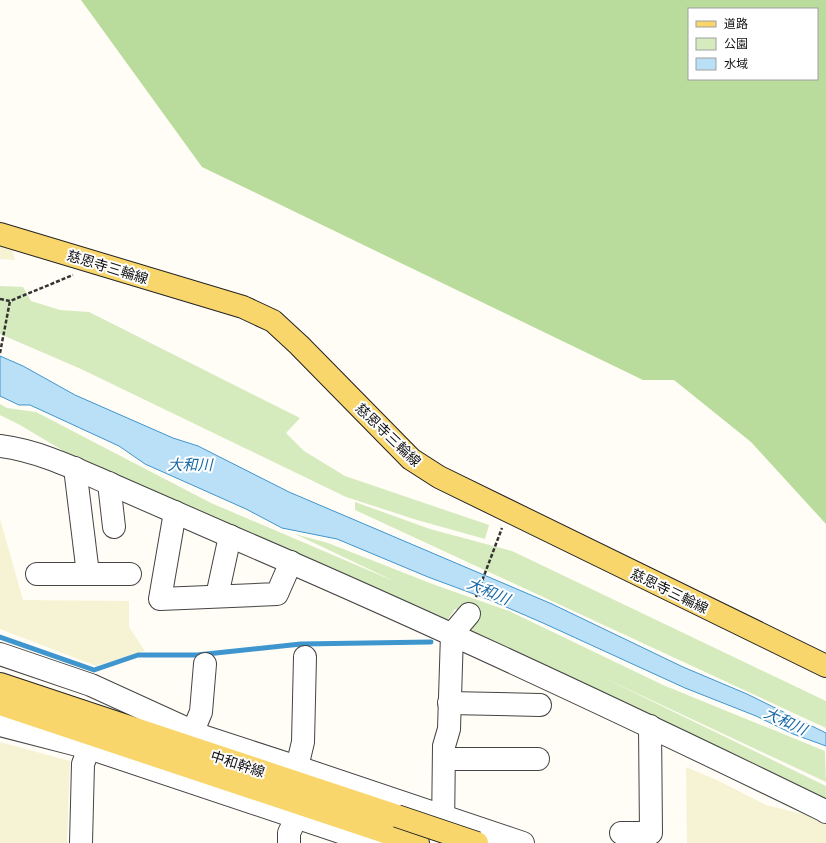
<svg xmlns="http://www.w3.org/2000/svg" width="826" height="843" viewBox="0 0 826 843" font-family="Literata,'Noto Sans JP',serif">
	<style>
		.farmland { fill: #f6f3d4 }
		.green { fill: #d5ebbd }
		.forest { fill: #b9dc9c; fill-rule: evenodd }
		.water { fill: #b9e0f7; stroke: #3f96cf }
		.lines { fill: none; stroke-linecap: round; stroke-linejoin: round }
		.stream { stroke: #3f96cf; stroke-width: 5 }
		.minor-casing { stroke: #444; stroke-width: 24 }
		.major-casing { stroke: #222; stroke-width: 24 }
		.path { stroke: #333; stroke-width: 2.5; stroke-dasharray: 4 2; stroke-linecap: butt }
		.minor { stroke: #fff; stroke-width: 22 }
		.major { stroke: #f9d66b; stroke-width: 22 }
		.major-bridge-casing { stroke: #222; stroke-width: 24; stroke-linecap: butt }
		.major-bridge { stroke: #f9d66b; stroke-width: 22 }
		.labels { text-anchor: middle; dominant-baseline: central; stroke-width: 4; stroke-linejoin: round; paint-order: stroke }
		.street-label { font-size: 14px; fill: #111; stroke: #fff }
		.water-label { font-size: 15px; font-style: italic; fill: #1768a6; stroke: #fff }
	</style>
	<rect width="100%" height="100%" fill="#fffdf5"/>
	<!-- farmland -->
	<g class="farmland">
		<path d="M0,244l12,4 3,12 -15,-1z"/>
		<path d="M0,519l23,81 106,1v26l16,24 -49,15 -96,-37z"/>
		<path d="M0,742l70,19 -3,82h-67z"/>
		<path d="M686,767l33,14 47,24 58,14 2,4v20h-139z"/>
	</g>
	<!-- green -->
	<g class="green">
		<path d="M0,286l23,1 8,14 29,9 29,2 211,106 -14,15 18,18 41,25 144,49 -4,14 -68,-19 -71,-23 -265,-128 -81,-35z"/>
		<path d="M0,404l7,4 29,4 175,91 185,79 -101,-48 33,9 107,42 74,26 154,74 162,66 1,31 -226,-106 226,110v19l-372,-175 15,-15 -14,-6 -11,16 -377,-172 -47,-28 -20,-10z"/>
		<path d="M355,502l75,27 82,22 314,150v27l-471,-218z"/>
	</g>
	<!-- forest -->
	<path class="forest" d="M81,0h745v524l-75,-82 -77,-62h-31l-441,-213zM689,9h128v70h-128z"/>
	<!-- water -->
	<path class="water" d="M0,356l23,10 52,29 98,43 25,8 91,46 263,112 131,63 64,27 79,39v13l-33,-12 -37,-18 -71,-28 -142,-65 -53,-23 -62,-23 -91,-38 -55,-11 -36,-19 -101,-45 -26,-18 -89,-41h-11l-19,-9z"/>
	<g class="lines">
		<!-- stream -->
		<path class="stream" d="M0,637l94,33 44,-15h59l104,-11 130,-2"/>
		<defs>
			<g id="minor">
				<path d="M0,446c40,5 78,24 115,40 37,16 75,33 112,49 201,86 399,179 596,275l3,2"/>
				<path d="M75,468l13,106"/>
				<path d="M109,483l5,44"/>
				<path d="M175,512l-15,87 117,-5 14,-32"/>
				<path d="M37,574h93"/>
				<path d="M217,596l13,-60"/>
				<path d="M0,654l91,31 114,52 92,30 226,76"/>
				<path d="M449,703l91,2"/>
				<path d="M0,725l89,23 284,95"/>
				<path d="M193,731l8,-19 4,-48"/>
				<path d="M445,759h93"/>
				<path d="M297,767l6,-25 2,-85"/>
				<path d="M443,830l1,-84 5,-17 3,-95 17,-20"/>
				<path d="M621,833h30l-1,-107"/>
				<path d="M81,843l2,-79 6,-16"/>
				<path d="M289,843v-10l7,-15"/>
			</g>
			<g id="major">
				<path d="M0,234l243,73 30,14 26,24 112,114 28,18 387,189"/>
				<path d="M0,684l397,132"/>
				<path d="M0,704l418,139"/>
			</g>
		</defs>
		<!-- minor casing -->
		<use href="#minor" class="minor-casing"/>
		<!-- major casing -->
		<use href="#major" class="major-casing"/>
		<!-- path -->
		<g class="path">
			<path d="M0,299l10,2 63,-26"/>
			<path d="M0,353l10,-52"/>
			<path d="M476,597l26,-69"/>
		</g>
		<!-- minor -->
		<use href="#minor" class="minor"/>
		<!-- major -->
		<use href="#major" class="major"/>
		<defs>
			<path id="major-bridge" d="M397,816l80,27"/>
		</defs>
		<!-- major-bridge casing -->
		<use href="#major-bridge" class="major-bridge-casing"/>
		<!-- major-bridge -->
		<use href="#major-bridge" class="major-bridge"/>
	</g>
	<g class="labels">
		<!-- street labels -->
		<g class="street-label">
			<text transform="translate(108 266) rotate(17)">慈恩寺三輪線</text>
			<text transform="translate(389 434) rotate(44)">慈恩寺三輪線</text>
			<text transform="translate(670 590) rotate(26)">慈恩寺三輪線</text>
			<text transform="translate(238 763) rotate(18)">中和幹線</text>
		</g>
		<!-- water labels -->
		<g class="water-label">
			<text x="190" y="463">大和川</text>
			<text transform="translate(489 590) rotate(23)">大和川</text>
			<text transform="translate(786 720) rotate(25)">大和川</text>
		</g>
	</g>
	<!-- legend -->
	<rect x="688" y="8" width="130" height="72" fill="#ffffff" stroke="#a0a0a0"/>
	<rect x="696" y="21" width="20" height="6" fill="#f9d66b" stroke="#a0a0a0"/>
	<text x="724" y="28" font-size="12" fill="#111111">道路</text>
	<rect x="696" y="38" width="20" height="12" fill="#d5ebbd" stroke="#a0a0a0"/>
	<text x="724" y="48" font-size="12" fill="#111111">公園</text>
	<rect x="696" y="58" width="20" height="12" fill="#b9e0f7" stroke="#a0a0a0"/>
	<text x="724" y="68" font-size="12" fill="#111111">水域</text>
</svg>
